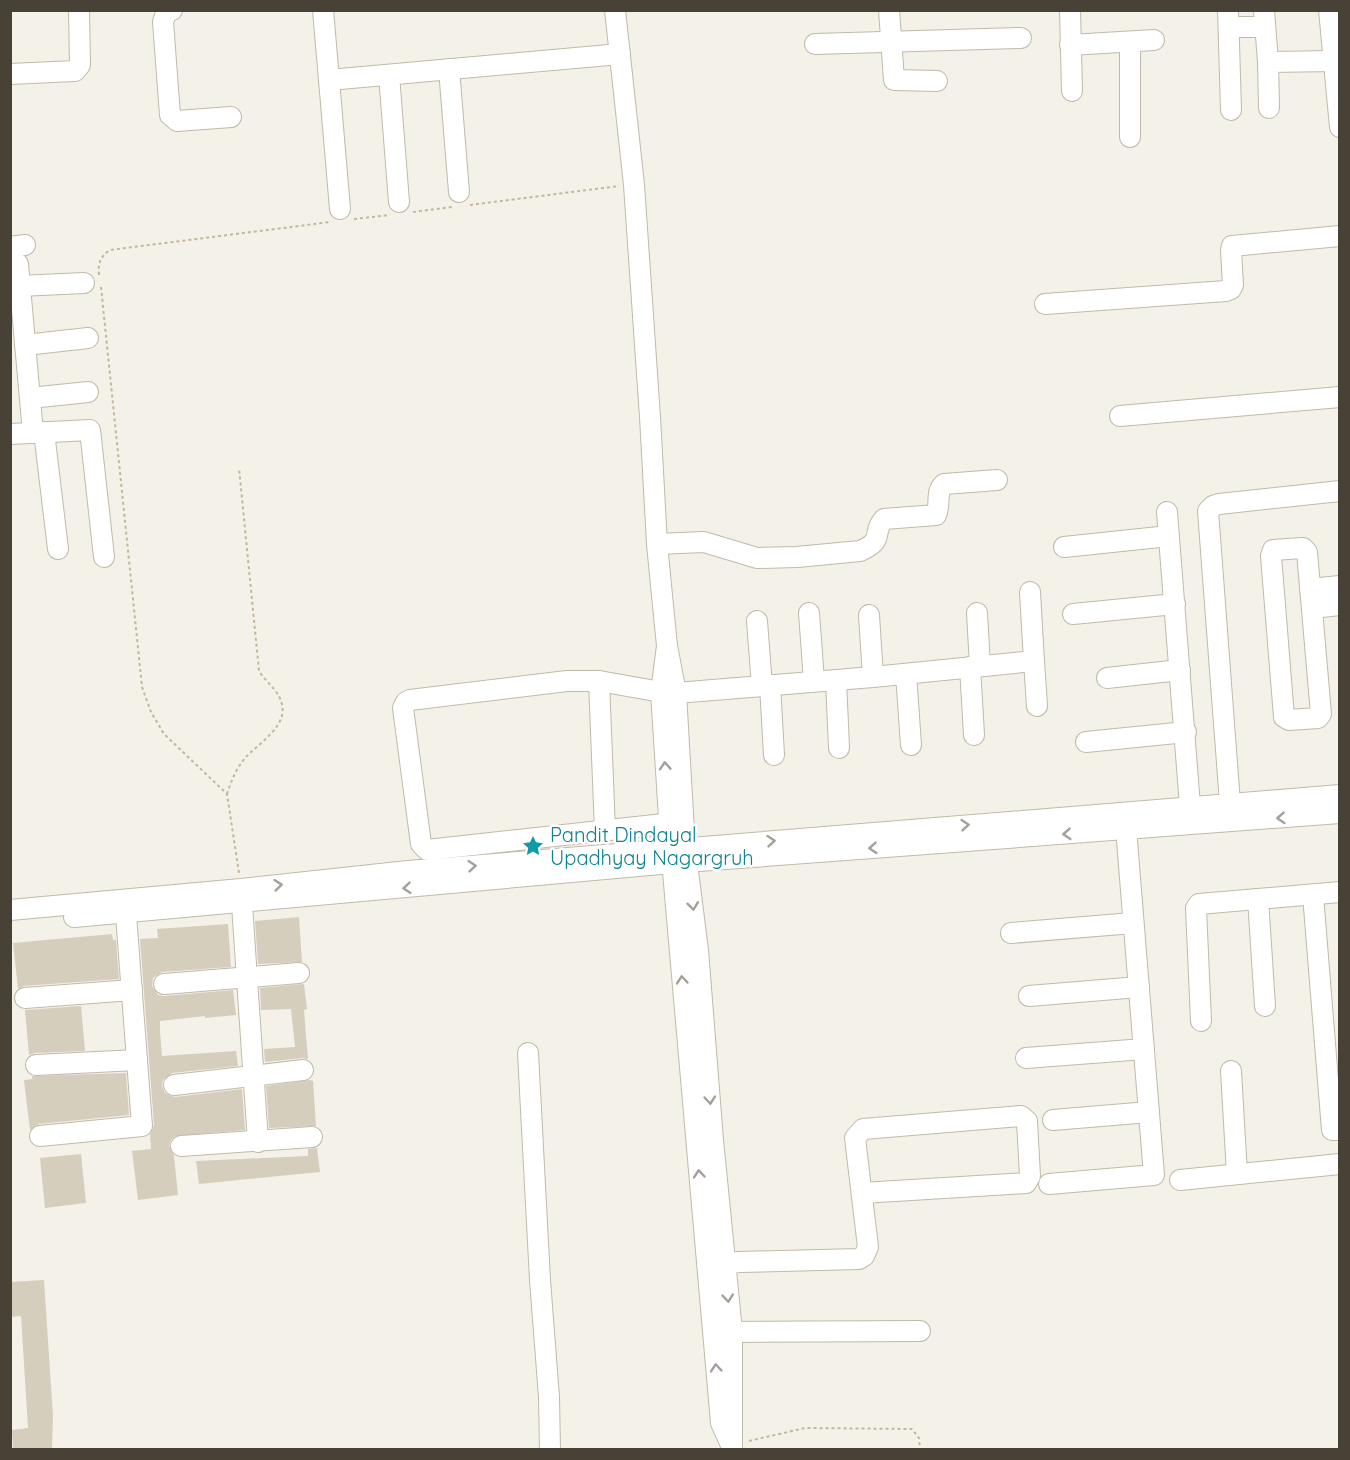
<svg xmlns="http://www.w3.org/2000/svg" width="1350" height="1460" viewBox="0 0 1350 1460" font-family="Quicksand,sans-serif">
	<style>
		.building { fill: #d6cebd }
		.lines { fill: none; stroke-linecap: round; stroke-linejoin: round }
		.minor-casing { stroke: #c0baaa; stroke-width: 22 }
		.path { stroke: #c2b79b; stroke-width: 2; stroke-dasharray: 3 3; stroke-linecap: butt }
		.minor { stroke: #fff; stroke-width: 20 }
		.oneway { stroke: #a4a09a }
		.labels { text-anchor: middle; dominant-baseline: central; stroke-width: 5; stroke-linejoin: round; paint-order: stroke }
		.culture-label { font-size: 20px; fill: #0d838f; stroke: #fff; text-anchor: start }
	</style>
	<rect width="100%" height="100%" fill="#f4f1e8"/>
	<!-- building -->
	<g class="building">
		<path d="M299,917l3,45 -44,2 -3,-43z"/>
		<path d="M228,924l3,43 -69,5 -9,6 -1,8 6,9 6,1 69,-6 3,25 -31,3v-2l-45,5v11l2,24 74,-5 2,15 -66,7 -9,7 -1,6 3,7 10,4 67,-8 3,41 -70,6 -4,4 -2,6 5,10 4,39 -40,5 -6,-49 19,-2 -1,-14 4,-10 -14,-186 18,-1 -1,-9z"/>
		<path d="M112,934l1,6h3l3,39 -95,7 -6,3 -5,-46z"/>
		<path d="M304,984l3,25 -3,1 4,49 -6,-1 -37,4 -1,-13 31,-2 -4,-38 -30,1 -1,-22z"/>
		<path d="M81,1006l4,45 -50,2 -6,2 -4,-45z"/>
		<path d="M126,1073l3,42 -90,9 -9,6 -6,-50 8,-1v-3z"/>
		<path d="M310,1080l3,1 3,45 -47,2 -3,-42z"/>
		<path d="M317,1148l3,24 -121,12 -3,-23 112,-5v-7z"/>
		<path d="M81,1154l5,49 -41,5 -5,-50z"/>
		<path d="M44,1280l9,136 -1,33h-39l-1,-19 16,-2 -7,-112 -11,1v-35z"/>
	</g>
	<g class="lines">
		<defs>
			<g id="minor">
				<path d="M172,10l-6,3 -3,9 7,93 7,6 54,-4"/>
				<path d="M323,10l6,70"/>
				<path d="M615,10l19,175 16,232 7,127 10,102"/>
				<path d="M889,10l5,70 43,1"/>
				<path d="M1070,10l2,81"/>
				<path d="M1228,10l3,100"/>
				<path d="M1264,10l4,52"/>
				<path d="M1329,10l11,117"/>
				<path d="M1229,27h36"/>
				<path d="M1130,42v95"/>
				<path d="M815,44l206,-6"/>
				<path d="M1070,45l84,-5"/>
				<path d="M449,69l10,123"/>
				<path d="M10,74l65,-3 5,-6 -1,-55"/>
				<path d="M389,75l10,127"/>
				<path d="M1269,108l-1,-46 66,-1"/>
				<path d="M340,209l-11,-129 291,-26"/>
				<path d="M10,247l15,-2"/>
				<path d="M18,264l15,169"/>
				<path d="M19,286l65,-3"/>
				<path d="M1045,304l181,-13 5,-2 2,-4 -2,-35 1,-4 108,-10"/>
				<path d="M25,345l63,-7"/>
				<path d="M30,398l58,-6"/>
				<path d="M1120,416l220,-19"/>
				<path d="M44,432l14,117"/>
				<path d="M10,434l80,-4 14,127"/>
				<path d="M1167,512l23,294"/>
				<path d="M657,544l47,-2 53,16 40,-1 63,-6c26,-11 11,-18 24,-32l52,-4c5,-10 -1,-23 8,-31l53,-4"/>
				<path d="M1064,547l105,-11"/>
				<path d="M1303,548l4,4 14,162 -3,4 -29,2 -5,-3 -13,-161 2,-6z"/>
				<path d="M1310,589l30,-3"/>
				<path d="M1312,608l28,-3"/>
				<path d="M809,613l5,68"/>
				<path d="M977,613l3,53"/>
				<path d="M1073,614l102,-10"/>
				<path d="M869,615l4,62"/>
				<path d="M757,621l5,65"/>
				<path d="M1034,661l3,45"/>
				<path d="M970,667l4,68"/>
				<path d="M906,674l5,71"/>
				<path d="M1107,678l73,-8"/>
				<path d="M836,680l3,68"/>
				<path d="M599,681l6,150"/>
				<path d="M770,685l4,70"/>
				<path d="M1086,742l100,-10"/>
				<path d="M1230,803l-22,-292 5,-5 6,-2 121,-13"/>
				<path d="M682,822l-255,28 -6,-6 -18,-136 3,-6 4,-2 157,-19h32l62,11 15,1 197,-16 161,-16 -4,-69"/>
				<path d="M241,890l17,252"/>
				<path d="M1313,895l19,235h8"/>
				<path d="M1258,899l7,107"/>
				<path d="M10,910l231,-21 167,-18 932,-76"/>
				<path d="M74,917l598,-54 668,-50"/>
				<path d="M1011,933l122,-10"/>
				<path d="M164,984l135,-11"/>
				<path d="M1029,996l110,-9"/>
				<path d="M25,998l107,-8"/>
				<path d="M1201,1021l-5,-113 3,-4 141,-12"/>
				<path d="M528,1053l12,227 9,117 1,53"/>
				<path d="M1026,1058l118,-9"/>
				<path d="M36,1065l101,-5"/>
				<path d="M1231,1071l6,103"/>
				<path d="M174,1085l129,-15"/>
				<path d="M1053,1120l96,-8"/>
				<path d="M40,1136l102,-10 -17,-224"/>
				<path d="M181,1146l131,-9"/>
				<path d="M1180,1180l160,-16"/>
				<path d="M1049,1184l105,-9 -29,-359"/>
				<path d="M714,1265l25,-3 120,-3 5,-3 4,-9 -13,-109 8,-9 158,-13 6,5 3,55 -4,7 -164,10"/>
				<path d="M719,1332l201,-1"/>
				<path d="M731,1445l-10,-22 -50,-574 -10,-157 6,-46 9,47 9,155 13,102 15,190 19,191v119"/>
			</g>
		</defs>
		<!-- minor casing -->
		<use href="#minor" class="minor-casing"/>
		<!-- path -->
		<g class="path">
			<path d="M470,205l149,-19"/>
			<path d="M413,212l39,-5"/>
			<path d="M354,219l36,-4"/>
			<path d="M99,275c-1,-12 1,-18 11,-25l220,-28"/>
			<path d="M101,287l41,400 9,25 13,22 63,60 12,79"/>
			<path d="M227,794c4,-13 10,-27 19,-37 14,-15 44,-32 35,-56 -4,-12 -16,-20 -22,-30l-20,-203"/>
			<path d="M749,1441l56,-13 107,1 7,9 1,12"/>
		</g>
		<!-- minor -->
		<use href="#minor" class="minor"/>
	</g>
	<!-- one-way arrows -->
	<defs><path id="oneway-chevron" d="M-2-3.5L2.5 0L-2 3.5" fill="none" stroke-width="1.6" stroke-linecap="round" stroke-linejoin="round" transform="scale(1.5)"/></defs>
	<g class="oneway">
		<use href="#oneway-chevron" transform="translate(665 766) rotate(-94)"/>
		<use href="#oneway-chevron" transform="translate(1281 818) rotate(176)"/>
		<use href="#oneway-chevron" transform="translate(965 825) rotate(-5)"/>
		<use href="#oneway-chevron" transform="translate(1067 834) rotate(176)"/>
		<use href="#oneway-chevron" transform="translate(771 841) rotate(-5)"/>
		<use href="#oneway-chevron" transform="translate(873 848) rotate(176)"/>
		<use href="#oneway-chevron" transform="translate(472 866) rotate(-5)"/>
		<use href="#oneway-chevron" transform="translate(278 885) rotate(-6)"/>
		<use href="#oneway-chevron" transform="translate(407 888) rotate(175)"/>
		<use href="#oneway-chevron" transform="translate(693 906) rotate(83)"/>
		<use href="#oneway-chevron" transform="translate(682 980) rotate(-95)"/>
		<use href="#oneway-chevron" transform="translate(710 1100) rotate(85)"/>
		<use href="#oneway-chevron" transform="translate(699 1174) rotate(-95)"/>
		<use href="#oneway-chevron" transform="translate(728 1298) rotate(84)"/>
		<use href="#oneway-chevron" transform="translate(716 1368) rotate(-95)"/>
	</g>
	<!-- icons -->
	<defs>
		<symbol id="sight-bare" viewBox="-9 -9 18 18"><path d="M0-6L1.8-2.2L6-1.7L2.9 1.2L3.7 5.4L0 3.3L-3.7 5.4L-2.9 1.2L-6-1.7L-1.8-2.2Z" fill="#0f9aa8" stroke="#fff" stroke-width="2.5" paint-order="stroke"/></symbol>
	</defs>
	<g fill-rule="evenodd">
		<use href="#sight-bare" x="518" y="831" width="30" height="30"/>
	</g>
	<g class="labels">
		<!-- culture labels -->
		<g class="culture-label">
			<text x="550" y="834">Pandit Dindayal<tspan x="550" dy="23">Upadhyay Nagargruh</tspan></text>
		</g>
	</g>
	<!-- border -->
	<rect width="1350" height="1460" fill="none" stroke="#484236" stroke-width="24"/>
</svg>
